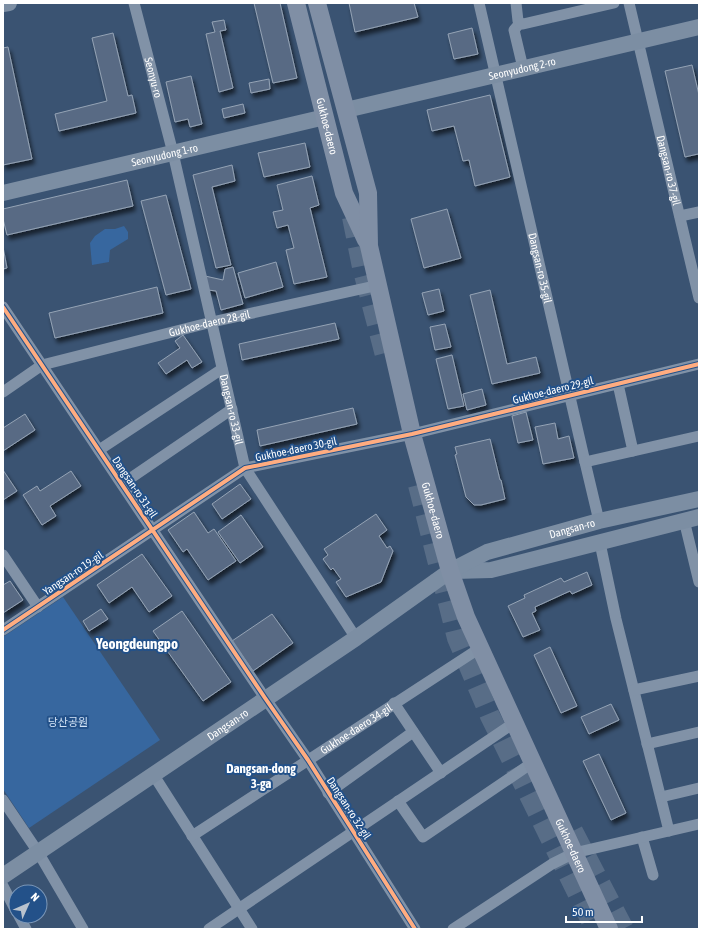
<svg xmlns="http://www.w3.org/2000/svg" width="702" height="932" viewBox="0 0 702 932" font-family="'Asap Condensed','Noto Sans KR',sans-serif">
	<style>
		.green { fill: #37679f }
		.building { fill: #586b84; stroke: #95a3b5; filter: url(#shadow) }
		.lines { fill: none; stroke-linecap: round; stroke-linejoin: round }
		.highway-tunnel { stroke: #586d87; stroke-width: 20; stroke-dasharray: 20 10; stroke-linecap: butt }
		.street { stroke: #8192a7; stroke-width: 11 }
		.secondary { stroke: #7c8ea3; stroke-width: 16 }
		.primary { stroke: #808fa5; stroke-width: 18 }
		.cycleway-casing { stroke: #235189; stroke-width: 6 }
		.cycleway { stroke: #ffac80; stroke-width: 4 }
		.labels { text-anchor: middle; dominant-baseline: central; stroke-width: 4; stroke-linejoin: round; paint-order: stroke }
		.street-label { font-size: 11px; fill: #fff; stroke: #235189 }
		.park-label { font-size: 11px; fill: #d3e4f7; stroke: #235189 }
		.quarter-label { font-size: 13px; font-weight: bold; fill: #fff; stroke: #235189 }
		.district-label { font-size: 15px; font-weight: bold; fill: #fff; stroke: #235189 }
	</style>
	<defs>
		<filter id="shadow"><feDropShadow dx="2.5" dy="4.5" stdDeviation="2" flood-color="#0009"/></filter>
	</defs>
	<rect width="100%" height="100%" fill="#3a5372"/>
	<!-- green -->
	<g class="green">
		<path d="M124,226l4,6v7l-18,11 -1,12 -17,3 -2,-22 5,-7 10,-7h10z"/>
		<path d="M63,597l97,143 -131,88 -26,-39v-152z"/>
	</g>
	<!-- building -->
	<g class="building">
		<path d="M254,3h26l17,75 -24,5z"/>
		<path d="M349,3h65l4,14 -63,15z"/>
		<path d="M224,20l2,10 -6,1 13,57 -14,4 -13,-58 9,-2 -3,-10z"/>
		<path d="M472,28l6,26 -24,5 -6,-25z"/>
		<path d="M113,33l15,63 4,-1 4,18 -77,18 -4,-17 52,-13 -15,-63z"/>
		<path d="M8,47l24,112 -29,6v-117z"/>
		<path d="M692,65l7,30v62l-1,-3 -13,3 -20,-86z"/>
		<path d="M191,76l11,48 -12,3 -2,-8 -13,3 -9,-40z"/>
		<path d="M269,79l1,10 -19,4 -2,-10z"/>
		<path d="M490,95l20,82 -35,9 -6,-26 -6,1 -9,-35 -22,5 -5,-21z"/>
		<path d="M243,104l2,9 -21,5 -2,-9z"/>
		<path d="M305,143l5,24 -46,10 -6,-24z"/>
		<path d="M232,165l3,16 -23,6 19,78 -15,3 -23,-93z"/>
		<path d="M312,176l7,29 -9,3 17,69 -33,7 -8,-34 8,-2 -6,-23 -11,3 -4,-16 10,-2 -6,-25z"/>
		<path d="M127,180l6,26 -126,29 -4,-16v-10z"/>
		<path d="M166,195l25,94 -25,6 -25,-94z"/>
		<path d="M447,209l14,49 -37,10 -13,-49z"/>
		<path d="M3,247l4,21 -4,1z"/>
		<path d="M276,262l7,25 -38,11 -7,-25z"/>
		<path d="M233,267l10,37 -22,6 -5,-19 -8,-1 -3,-14 18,4 2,-11z"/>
		<path d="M157,287l6,26 -108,25 -6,-25z"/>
		<path d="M439,289l5,22 -16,4 -6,-22z"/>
		<path d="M490,290l17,74 29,-7 4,16 -48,11 -22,-89z"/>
		<path d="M335,323l4,16 -97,21 -3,-16z"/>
		<path d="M445,324l6,23 -16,3 -5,-23z"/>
		<path d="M183,335l19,27 -10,6 -5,-8 -21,14 -8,-11 22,-15 -5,-7z"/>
		<path d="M452,355l12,51 -16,3 -12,-50z"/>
		<path d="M482,389l4,16 -19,5 -4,-16z"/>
		<path d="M353,408l4,16 -97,22 -3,-16z"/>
		<path d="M526,412l7,28 -15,3 -6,-27z"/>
		<path d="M25,414l10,16 -32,21v-23z"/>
		<path d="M555,423l3,16 11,-3 5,22 -31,6 -8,-37z"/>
		<path d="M490,439l10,41h1l4,19 -24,6h-7l-8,-8 -11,-42 2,-1 -2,-7z"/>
		<path d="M3,470l14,21 -14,9z"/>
		<path d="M71,471l10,15 -31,20 6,10 -14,9 -19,-30 14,-9 3,5z"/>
		<path d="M240,484l11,15 -29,20 -10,-15z"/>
		<path d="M194,512l14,21 6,-4 22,32 -28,19 -21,-31 -4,3 -15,-22z"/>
		<path d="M376,514l11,16 -8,6 8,12 3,-2 3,5 -12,31 -35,15 -10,-15 5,-3 -8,-11 -2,2 -8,-11 5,-4 -4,-6z"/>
		<path d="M241,515l22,32 -23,16 -22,-31z"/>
		<path d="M142,554l30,42 -23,16 -17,-25 -23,16 -12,-18z"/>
		<path d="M587,572l5,13 -20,9 -2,-3 -35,16 1,4 -4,2 8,17 -17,7 -15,-31 17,-8 -1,-3 37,-17 3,4z"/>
		<path d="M10,581l13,19 -20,13v-28z"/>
		<path d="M101,609l7,10 -19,12 -6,-10z"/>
		<path d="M182,611l49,71 -28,19 -50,-70z"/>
		<path d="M272,614l21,29 -40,28 -21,-30z"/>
		<path d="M550,647l27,59 -16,7 -27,-58z"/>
		<path d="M611,704l8,16 -30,14 -8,-17z"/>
		<path d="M599,754l27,59 -15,7 -28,-59z"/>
	</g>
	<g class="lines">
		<!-- highway-tunnel -->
		<g class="highway-tunnel">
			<path d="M352,217l10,50 24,92"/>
			<path d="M418,485l39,153 33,78 105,213"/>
			<path d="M573,831l51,98"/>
		</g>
		<!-- street -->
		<g class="street">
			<path id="s1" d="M134,3l39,150 72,315 111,170"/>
			<path id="s2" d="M479,3l106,459 14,59"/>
			<path d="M516,3l2,18 2,2 -6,7 9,38"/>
			<path id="s3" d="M629,3l70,295"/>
			<path d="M520,23l3,1 91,-21"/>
			<path d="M680,216l19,-4"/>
			<path d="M3,307l262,391 43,62 107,169"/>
			<path d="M618,384l15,67"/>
			<path id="s4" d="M3,392l39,-27 170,-43 167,-37"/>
			<path d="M99,450l123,-81"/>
			<path d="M585,462l114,-26"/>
			<path d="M122,484l110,-75"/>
			<path d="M684,520l15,62"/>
			<path d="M600,543l16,76 53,212"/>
			<path d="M3,555l35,52"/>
			<path d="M3,630l242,-162 167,-34 287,-70"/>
			<path d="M634,690l65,-14"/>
			<path d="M394,703l47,70"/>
			<path d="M647,744l52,-12"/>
			<path d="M153,774l99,155"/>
			<path d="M328,793l85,-61"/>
			<path d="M661,797l38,-9"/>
			<path d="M3,800l35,52 45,77"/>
			<path d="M398,801l25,36 109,-74"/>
			<path id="s5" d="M192,836l288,-188"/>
			<path d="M642,837l11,38"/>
			<path d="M3,886l13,25"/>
			<path d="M19,916l7,13"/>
			<path d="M209,929l305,-206"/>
			<path d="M453,929l99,-65 22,-11 125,-29"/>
		</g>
		<!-- secondary -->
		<g class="secondary">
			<path d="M3,4l6,-1"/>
			<path id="s6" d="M346,110l353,-83"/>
			<path id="s7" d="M3,193l322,-76"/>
			<path d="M454,571l37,-1 208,-53"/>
			<path id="s8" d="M3,876l353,-238 94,-67 37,-19 112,-31 100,-22"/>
		</g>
		<!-- primary -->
		<g class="primary">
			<path id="s9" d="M296,3l48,190 22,47"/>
			<path id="s10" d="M317,3l51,190 1,53 43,188 38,137 16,46 143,312"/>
		</g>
		<defs>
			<g id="cycleway">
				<path d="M3,307l262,391 43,62 107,169"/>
				<path d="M3,630l242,-162 167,-34 287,-70"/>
			</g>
		</defs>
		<!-- cycleway casing -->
		<use href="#cycleway" class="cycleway-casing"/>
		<!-- cycleway -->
		<use href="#cycleway" class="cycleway"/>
	</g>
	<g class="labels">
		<!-- street labels -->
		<g class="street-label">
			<text stroke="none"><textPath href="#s6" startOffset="181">Seonyudong 2-ro</textPath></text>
			<text stroke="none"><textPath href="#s1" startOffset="77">Seonyu-ro</textPath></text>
			<text stroke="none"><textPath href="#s9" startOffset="127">Gukhoe-daero</textPath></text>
			<text stroke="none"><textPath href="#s7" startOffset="166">Seonyudong 1-ro</textPath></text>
			<text stroke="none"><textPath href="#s3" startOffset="172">Dangsan-ro 37-gil</textPath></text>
			<text stroke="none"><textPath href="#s2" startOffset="272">Dangsan-ro 35-gil</textPath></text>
			<text stroke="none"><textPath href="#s4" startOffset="220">Gukhoe-daero 28-gil</textPath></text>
			<text transform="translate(553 390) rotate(-14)">Gukhoe-daero 29-gil</text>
			<text stroke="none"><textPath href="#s1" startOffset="418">Dangsan-ro 33-gil</textPath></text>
			<text transform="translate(296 449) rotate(-12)">Gukhoe-daero 30-gil</text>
			<text transform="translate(135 487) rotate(56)">Dangsan-ro 31-gil</text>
			<text stroke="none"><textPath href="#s10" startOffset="522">Gukhoe-daero</textPath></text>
			<text stroke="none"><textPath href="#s8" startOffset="671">Dangsan-ro</textPath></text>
			<text transform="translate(73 573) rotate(-34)">Yangsan-ro 19-gil</text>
			<text stroke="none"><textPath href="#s8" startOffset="271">Dangsan-ro</textPath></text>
			<text stroke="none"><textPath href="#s5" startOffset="196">Gukhoe-daero 34-gil</textPath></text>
			<text transform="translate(349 808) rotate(57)">Dangsan-ro 32-gil</text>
			<text stroke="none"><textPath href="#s10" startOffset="885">Gukhoe-daero</textPath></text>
		</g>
		<!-- park labels -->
		<g class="park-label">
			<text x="68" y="722">당산공원</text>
		</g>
		<!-- quarter labels -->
		<g class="quarter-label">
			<text x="261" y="768">Dangsan-dong<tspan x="261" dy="15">3-ga</tspan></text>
		</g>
		<!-- district labels -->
		<g class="district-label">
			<text x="137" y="643">Yeongdeungpo</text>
		</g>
	</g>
	<!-- border -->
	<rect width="702" height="932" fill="none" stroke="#ffffff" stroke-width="8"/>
	<!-- north arrow -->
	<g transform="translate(28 904) rotate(45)"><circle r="19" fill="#235189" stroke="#7b97b8"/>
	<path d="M0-3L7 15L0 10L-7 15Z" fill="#bac3ce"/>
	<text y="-6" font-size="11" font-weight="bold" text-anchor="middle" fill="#ffffff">N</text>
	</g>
	<!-- scale -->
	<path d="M566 916v6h76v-6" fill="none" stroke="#ffffff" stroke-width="2"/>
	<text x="572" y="916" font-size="12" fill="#ffffff" stroke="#235189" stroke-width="3" paint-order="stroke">50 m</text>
</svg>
